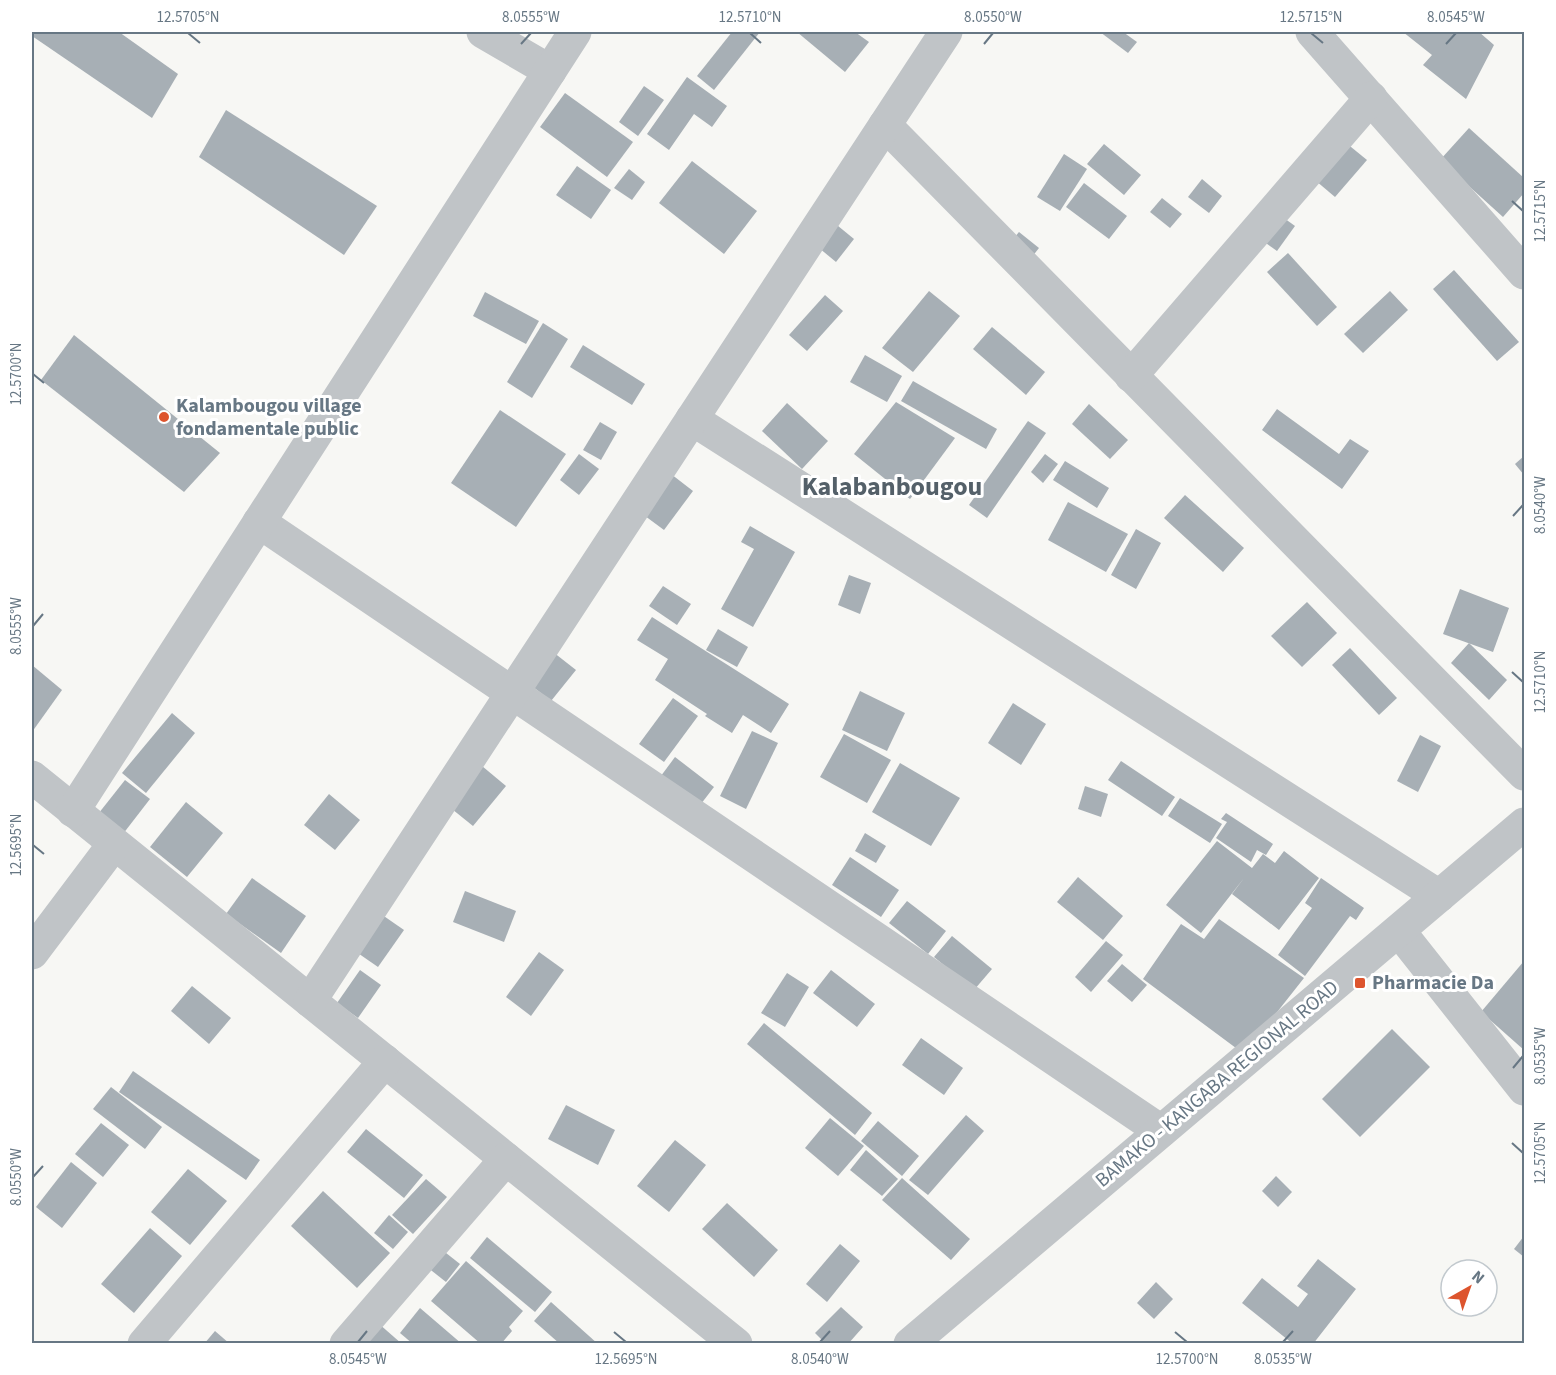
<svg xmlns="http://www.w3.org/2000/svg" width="1556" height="1375" viewBox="0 0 1556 1375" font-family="'Source Sans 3',sans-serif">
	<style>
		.building { fill: #a7afb5 }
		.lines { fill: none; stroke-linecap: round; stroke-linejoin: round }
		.minor { stroke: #c0c4c7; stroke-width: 33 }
		.ticks { fill: none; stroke: #677784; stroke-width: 2 }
		.poi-dot { fill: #dd542d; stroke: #fff; stroke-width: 2 }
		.labels { text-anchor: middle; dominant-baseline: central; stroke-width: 6; stroke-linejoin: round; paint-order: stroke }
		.poi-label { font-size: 20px; font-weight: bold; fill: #677784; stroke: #fff; text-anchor: start }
		.street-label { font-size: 20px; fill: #677784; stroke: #fff }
		.district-label { font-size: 26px; font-weight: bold; fill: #546069; stroke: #fff }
		.neatline { fill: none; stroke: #677784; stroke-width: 2 }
		.ticks-label { font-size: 15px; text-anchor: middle; fill: #677784 }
	</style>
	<rect width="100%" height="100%" fill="#f7f7f4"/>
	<!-- building -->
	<g class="building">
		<path d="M32,32h87l59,42 -26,44 -120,-82z"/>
		<path d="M732,32h28l-46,58 -17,-14z"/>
		<path d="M797,32h58l14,10 -24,30z"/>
		<path d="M1100,32h23l14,10 -9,11z"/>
		<path d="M1403,32h76l15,13 -28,54 -43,-34 9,-10z"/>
		<path d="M687,77l40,29 -15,21 -18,-13 -25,36 -22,-16z"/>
		<path d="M644,86l20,14 -26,36 -19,-14z"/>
		<path d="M565,93l68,49 -26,35 -67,-50z"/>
		<path d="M226,110l151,96 -33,49 -145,-98z"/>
		<path d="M1469,128l55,50v15l-21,24 -63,-57z"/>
		<path d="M1340,138l27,22 -32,37 -26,-22z"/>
		<path d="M1104,144l37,31 -17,20 -37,-31z"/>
		<path d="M1064,154l23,15 -27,42 -23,-14z"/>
		<path d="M692,161l65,50 -33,43 -65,-51z"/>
		<path d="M577,166l34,24 -20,29 -35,-24z"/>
		<path d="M629,169l16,13 -13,18 -18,-12z"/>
		<path d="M1202,179l20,17 -13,17 -21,-16z"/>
		<path d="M1084,183l43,33 -18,23 -43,-32z"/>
		<path d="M1162,198l20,16 -12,14 -20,-16z"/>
		<path d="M1277,213l18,13 -18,25 -18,-13z"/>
		<path d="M832,221l22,18 -18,23 -23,-19z"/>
		<path d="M1019,232l20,16 -11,14 -21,-16z"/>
		<path d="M1288,253l49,54 -20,19 -50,-54z"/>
		<path d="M1454,270l65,72 -22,19 -64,-72z"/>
		<path d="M929,291l31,25 -47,56 -31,-24z"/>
		<path d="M1390,291l18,19 -45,43 -19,-19z"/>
		<path d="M485,292l54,29 -13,23 -53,-28z"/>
		<path d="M825,295l18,16 -36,40 -18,-16z"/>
		<path d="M543,323l25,16 -36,59 -25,-16z"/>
		<path d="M992,327l53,45 -19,23 -53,-46z"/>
		<path d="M74,335l146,118 -36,39 -143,-112z"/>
		<path d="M583,345l62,39 -13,21 -62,-38z"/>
		<path d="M865,355l37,21 -15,26 -37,-20z"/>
		<path d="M913,381l84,48 -11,20 -85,-48z"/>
		<path d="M896,402l59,36 -45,61 -56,-45z"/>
		<path d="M787,403l41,38 -26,28 -40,-38z"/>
		<path d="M1089,404l39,36 -18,19 -38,-35z"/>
		<path d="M1277,409l62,45 11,-15 19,12 -27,38 -80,-59z"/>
		<path d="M500,410l66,44 -50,73 -65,-44z"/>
		<path d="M1028,421l18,12 -59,85 -18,-13z"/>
		<path d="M600,422l17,10 -16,28 -18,-10z"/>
		<path d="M579,454l20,15 -20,26 -19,-15z"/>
		<path d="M1045,454l13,10 -15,19 -12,-11z"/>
		<path d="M1524,456v19l-9,-11z"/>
		<path d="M1065,461l44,27 -12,20 -44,-28z"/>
		<path d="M671,474l22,17 -29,39 -23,-17z"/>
		<path d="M1185,495l59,53 -21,24 -59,-54z"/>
		<path d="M1068,502l60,32 -22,38 -58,-32z"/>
		<path d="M750,526l45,26 -42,75 -32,-18 33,-60 -13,-7z"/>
		<path d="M1136,529l25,14 -25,46 -25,-14z"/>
		<path d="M849,575l22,8 -11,31 -22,-9z"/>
		<path d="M663,586l28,18 -14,21 -28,-19z"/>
		<path d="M1460,589l49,19 -16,44 -50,-18z"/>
		<path d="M1307,602l30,31 -35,34 -31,-31z"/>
		<path d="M652,617l137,87 -18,29 -28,-18 -11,18 -27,-17 2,-2 -52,-34 13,-21 -31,-19z"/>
		<path d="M718,629l30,18 -11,20 -31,-17z"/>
		<path d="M1469,643l38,37 -18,20 -38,-37z"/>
		<path d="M1350,648l47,50 -18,17 -47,-50z"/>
		<path d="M553,652l23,18 -25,31 -23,-18z"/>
		<path d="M32,665l30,25 -30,42z"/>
		<path d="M860,691l45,22 -18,38 -45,-21z"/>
		<path d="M673,698l25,18 -34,46 -25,-18z"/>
		<path d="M1013,703l33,21 -25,41 -33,-22z"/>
		<path d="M172,713l23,20 -49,60 -24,-20z"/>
		<path d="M752,731l26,12 -32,66 -26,-13z"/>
		<path d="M844,734l47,26 -24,43 -47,-26z"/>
		<path d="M1420,735l21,11 -23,46 -21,-11z"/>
		<path d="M675,757l39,30 -20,26 -39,-29z"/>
		<path d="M476,761l30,25 -33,40 -31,-25z"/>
		<path d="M1121,761l54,36 -13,19 -54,-36z"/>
		<path d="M900,763l60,35 -29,48 -59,-34z"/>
		<path d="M125,780l25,19 -34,44 -25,-20z"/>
		<path d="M1085,786l23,8 -7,23 -23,-8z"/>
		<path d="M329,794l31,26 -25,30 -31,-25z"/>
		<path d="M1180,798l42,26 -12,19 -42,-27z"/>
		<path d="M186,802l37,31 -36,44 -37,-30z"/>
		<path d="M1226,813l47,31 -7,11 -9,-5 -6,12 -35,-24 11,-16 -6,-3z"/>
		<path d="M865,833l21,13 -10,17 -21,-12z"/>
		<path d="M1217,841l35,27 11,-14 12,9 9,-12 35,27 -40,52 -47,-36 12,-16 -43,55 -35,-28z"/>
		<path d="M850,857l49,33 -18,27 -49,-32z"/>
		<path d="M1078,877l45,39 -20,24 -46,-38z"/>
		<path d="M252,878l54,38 -25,37 -55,-39z"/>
		<path d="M1321,878l43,30 -8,12 -6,-4 -45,60 -27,-21 34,-47 -7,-5z"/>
		<path d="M465,891l51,20 -12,31 -51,-20z"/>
		<path d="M907,901l39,30 -18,23 -39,-31z"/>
		<path d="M378,912l26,18 -26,37 -26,-18z"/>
		<path d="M1219,919l85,59 -60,76 -101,-75 38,-55 23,15z"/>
		<path d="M952,936l40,33 -18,21 -40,-33z"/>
		<path d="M1106,941l17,14 -32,37 -16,-15z"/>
		<path d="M539,952l25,18 -33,46 -25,-19z"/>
		<path d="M1524,961v89l-43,-38z"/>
		<path d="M1122,964l25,21 -15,17 -25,-21z"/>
		<path d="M360,970l21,15 -23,33 -21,-15z"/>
		<path d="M831,970l44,34 -18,23 -44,-34z"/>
		<path d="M787,973l22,14 -24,40 -24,-14z"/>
		<path d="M192,986l39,32 -22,26 -38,-33z"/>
		<path d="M764,1023l108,90 -17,22 -108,-91z"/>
		<path d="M1392,1029l38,38 -70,70 -38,-38z"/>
		<path d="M921,1038l42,30 -19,27 -42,-30z"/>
		<path d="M133,1071l127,89 -14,20 -127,-88z"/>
		<path d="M111,1087l51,40 -17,22 -52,-40z"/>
		<path d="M566,1105l49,25 -17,35 -50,-26z"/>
		<path d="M966,1115l18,16 -56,64 -19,-15z"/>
		<path d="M830,1118l34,28 -26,30 -33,-28z"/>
		<path d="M878,1121l41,35 -17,20 -41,-35z"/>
		<path d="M101,1123l28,22 -26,32 -28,-23z"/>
		<path d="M366,1129l57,46 -19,23 -57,-46z"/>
		<path d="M675,1140l31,25 -37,47 -32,-26z"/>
		<path d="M866,1150l32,29 -16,17 -32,-26z"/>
		<path d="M71,1162l26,21 -35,45 -26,-21z"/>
		<path d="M188,1169l39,32 -37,44 -39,-33z"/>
		<path d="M1276,1176l16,16 -14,15 -16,-16z"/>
		<path d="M902,1178l68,61 -19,21 -69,-60z"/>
		<path d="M426,1179l21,18 -34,37 -21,-19z"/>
		<path d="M323,1191l67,62 -33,35 -66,-62z"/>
		<path d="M727,1203l51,47 -24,27 -52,-48z"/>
		<path d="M389,1215l19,17 -15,17 -19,-16z"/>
		<path d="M150,1228l32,28 -48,57 -33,-29z"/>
		<path d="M1524,1236v21l-10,-8z"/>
		<path d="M487,1237l65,55 -17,20 -65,-54z"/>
		<path d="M840,1244l20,17 -33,41 -21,-18z"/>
		<path d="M441,1249l19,15 -14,18 -19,-15z"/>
		<path d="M1318,1259l38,30 -43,55h-20l-51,-41 20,-25 36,29 10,-13 -11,-8z"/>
		<path d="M466,1261l57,50 -14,16 3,4 -11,13h-20l-50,-43z"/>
		<path d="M1156,1282l17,17 -19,20 -17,-16z"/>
		<path d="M551,1302l47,42h-38l-26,-23z"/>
		<path d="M841,1307l22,20 -15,17h-22l-11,-11z"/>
		<path d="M420,1308l42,36h-49l-13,-11z"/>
		<path d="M378,1323l24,21h-42z"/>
		<path d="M215,1331l15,13h-26z"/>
	</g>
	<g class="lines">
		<!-- minor -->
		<g class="minor">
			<path d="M483,32l67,39"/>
			<path d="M1312,32l212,241"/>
			<path d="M885,125l639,649"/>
			<path d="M1131,376l240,-278"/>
			<path d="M692,419l747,477"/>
			<path d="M259,522l902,609"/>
			<path d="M32,777l704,567"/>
			<path d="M73,811l502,-779"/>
			<path d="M1399,931l125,158"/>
			<path d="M32,953l82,-109"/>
			<path d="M310,1001l636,-969"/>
			<path d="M144,1344l241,-283"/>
			<path d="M346,1344l160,-185"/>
			<path d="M910,1344l614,-520"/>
		</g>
	</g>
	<!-- ticks -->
	<path class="ticks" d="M188,33l12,10M750,33l11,10M1311,33l12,10M521,44l10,-11M984,44l9,-11M1446,44l10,-11M1512,201l11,10M33,374l11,9M1513,516l10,-11M33,626l10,-12M1512,672l11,10M33,845l11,9M1513,1068l10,-12M1512,1143l11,10M33,1177l10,-11M614,1332l12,10M1175,1332l12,10M358,1342l9,-11M820,1342l10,-11M1283,1342l10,-11"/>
	<!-- markers -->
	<g class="poi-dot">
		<circle cx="164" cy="417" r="6"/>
		<rect x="1354" y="977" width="12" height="12" rx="3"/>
	</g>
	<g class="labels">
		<!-- poi labels -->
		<g class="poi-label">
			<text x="176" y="406">Kalambougou village<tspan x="176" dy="23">fondamentale public</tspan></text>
			<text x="1372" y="983">Pharmacie Da</text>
		</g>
		<!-- street labels -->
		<g class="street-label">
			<text transform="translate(1217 1084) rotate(-40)">BAMAKO - KANGABA REGIONAL ROAD</text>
		</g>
		<!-- district labels -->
		<g class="district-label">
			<text x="892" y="486">Kalabanbougou</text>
		</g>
	</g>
	<!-- border -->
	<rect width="1556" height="1375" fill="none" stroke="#ffffff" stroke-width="66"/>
	<!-- north arrow -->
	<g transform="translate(1469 1288) rotate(40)"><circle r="28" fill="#ffffff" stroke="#c2c9ce" stroke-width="1.5"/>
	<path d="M0-4.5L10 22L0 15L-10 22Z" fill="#dd542d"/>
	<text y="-9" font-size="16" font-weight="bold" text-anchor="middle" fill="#677784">N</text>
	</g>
	<rect x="33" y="33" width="1490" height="1309" class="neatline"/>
	<g class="ticks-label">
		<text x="188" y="22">12.5705°N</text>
		<text x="531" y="22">8.0555°W</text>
		<text x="750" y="22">12.5710°N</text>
		<text x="993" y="22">8.0550°W</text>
		<text x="1311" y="22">12.5715°N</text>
		<text x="1456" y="22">8.0545°W</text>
		<text transform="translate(1540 211) rotate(-90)" y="5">12.5715°N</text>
		<text transform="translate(16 374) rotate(-90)" y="5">12.5700°N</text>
		<text transform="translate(1540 505) rotate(-90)" y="5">8.0540°W</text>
		<text transform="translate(16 626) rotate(-90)" y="5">8.0555°W</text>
		<text transform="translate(1540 682) rotate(-90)" y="5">12.5710°N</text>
		<text transform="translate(16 845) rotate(-90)" y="5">12.5695°N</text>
		<text transform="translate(1540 1056) rotate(-90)" y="5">8.0535°W</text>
		<text transform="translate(1540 1153) rotate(-90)" y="5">12.5705°N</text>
		<text transform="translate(16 1177) rotate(-90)" y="5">8.0550°W</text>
		<text x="358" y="1364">8.0545°W</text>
		<text x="626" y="1364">12.5695°N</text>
		<text x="820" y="1364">8.0540°W</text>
		<text x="1187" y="1364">12.5700°N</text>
		<text x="1283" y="1364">8.0535°W</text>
	</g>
</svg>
